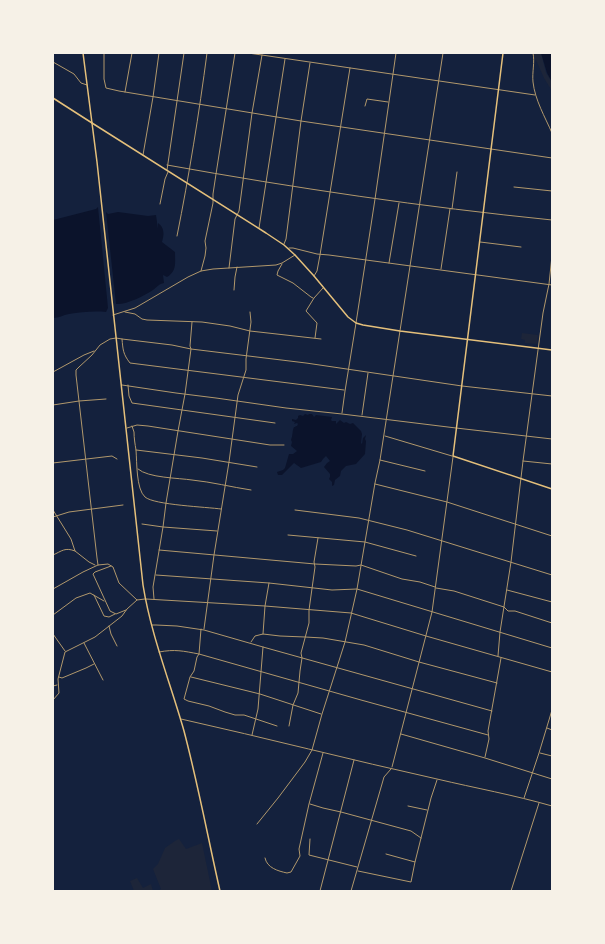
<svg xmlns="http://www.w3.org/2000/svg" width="605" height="944" viewBox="0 0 605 944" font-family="Lato,sans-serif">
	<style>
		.green { fill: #1d2539 }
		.water { fill: #0b132b }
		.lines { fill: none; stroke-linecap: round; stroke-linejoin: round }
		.minor { stroke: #b1986c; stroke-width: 1 }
		.tertiary { stroke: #b1986c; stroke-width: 1 }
		.secondary { stroke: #e5c07b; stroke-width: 1.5 }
		.primary { stroke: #e5c07b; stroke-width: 1.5 }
	</style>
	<rect width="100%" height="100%" fill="#14213d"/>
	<!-- green -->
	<g class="green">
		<path d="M534,53h7l5,20 6,9v9l-8,-13 -8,-18 -2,-1z"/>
		<path d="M522,333l16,2 -1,9 -12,-1v-3l-4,-1z"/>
		<path d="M179,839l7,10 16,-6 10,48h-54l3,-2 -8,-20 5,-5 7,-16 10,-7z"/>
		<path d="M137,878l6,10 8,-4 2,7h-19l-4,-10z"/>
	</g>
	<!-- water -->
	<g class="water">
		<path d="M541,53h11v29l-5,-9z"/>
		<path d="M98,207l10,101 -2,4c-11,-1 -26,0 -37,2 -6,1 -10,4 -16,4v-98l43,-11z"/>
		<path d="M118,212l30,4 8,-1 2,14v-6c7,5 6,12 4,19l13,10c0,11 2,19 -8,25l-4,-2 1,8c-5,1 -7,4 -11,7 -9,6 -27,15 -37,14l-10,-92 2,2z"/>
		<path d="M305,414l3,1 1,-1h3l2,3 2,-2 16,2 -1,3 1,1h4v3l4,-4 4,3 2,-1 4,2 3,-1 8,8 1,3 -1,9 1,1 1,-6 3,-3 -1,4 1,2 -1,13 -9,10 -10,2 -5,5 -1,5 -5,4 -1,5 -2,1v-4l-3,-3 1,-2v-3l-6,-7 3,-4 3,-2 -4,-5 -3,3 -2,3 -20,6 -7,-5 -12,12h-4l-1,-3 6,-2 2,-2 4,-14h4l4,-3 -6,-5 1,-4 -1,-2c2,-5 1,-9 3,-13h1l1,-1h1l1,-2 -1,-1 -3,1 1,-2 -3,-1v-2l4,1 2,-2v-2l2,-1 3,1z"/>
	</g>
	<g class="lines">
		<!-- minor -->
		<g class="minor">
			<path d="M104,53v26l2,9 13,3 182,30 251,37"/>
			<path d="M533,53c2,9 -1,19 0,29 2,18 12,35 19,51"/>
			<path d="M53,62l21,12 7,9 6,2"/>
			<path d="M125,92l7,-39"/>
			<path d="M365,106l2,-7 21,3"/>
			<path d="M143,155l10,-58 6,-44"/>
			<path d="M167,165c128,23 256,42 385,55"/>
			<path d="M167,170l17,-117"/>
			<path d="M514,187l38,4"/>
			<path d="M160,204l5,-25 3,-7"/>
			<path d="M452,209l5,-37"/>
			<path d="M259,228l26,-169"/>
			<path d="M177,236c12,-60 22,-122 30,-183"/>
			<path d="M480,242l41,5"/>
			<path d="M284,244l2,-5 15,-118 9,-58"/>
			<path d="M289,248h4l24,6 12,1 223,30"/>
			<path d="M389,263l10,-60"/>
			<path d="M282,264l-4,7 -1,4 16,8 18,14 2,1"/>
			<path d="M229,268l6,-49 4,-8 13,-98 10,-58"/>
			<path d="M441,269l9,-60"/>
			<path d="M201,271l4,-15 1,-8 -1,-7 8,-38v-9l3,-20 19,-121"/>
			<path d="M314,276l3,-5 3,-16 30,-187"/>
			<path d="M234,290l1,-13 2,-10"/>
			<path d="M125,312l10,2 7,5 5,1 55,2 28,4 20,5 71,8"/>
			<path d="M113,315l22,-7 53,-31 13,-6 12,-2 63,-4 6,-2 13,-8"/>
			<path d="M315,338l2,-15 -11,-12 8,-13 9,-10"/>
			<path d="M122,339c1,11 1,15 8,24l214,27"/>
			<path d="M53,372l31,-17 10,-4"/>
			<path d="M122,385l54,8 40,5 70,10 56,6 114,14 96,11"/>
			<path d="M128,385l1,11 3,7 143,20"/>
			<path d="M53,405l26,-4 27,-2"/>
			<path d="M342,413l3,-22 11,-68 19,-124 18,-125 3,-21"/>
			<path d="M362,415l6,-42"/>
			<path d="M132,426l2,6c0,6 1,12 2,18 1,12 0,39 9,47 9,8 62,10 76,12"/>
			<path d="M127,428l10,-3 11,1 122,19h14"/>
			<path d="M385,436l67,20"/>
			<path d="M136,450l66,8 55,9"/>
			<path d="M380,460l45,11"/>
			<path d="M523,461l29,3"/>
			<path d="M53,463l59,-7 5,3"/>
			<path d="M138,469c10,9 41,9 54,11 20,2 39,7 59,10"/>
			<path d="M375,484l72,18 105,34"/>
			<path d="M53,510l18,29 4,12 14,11 6,3"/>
			<path d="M295,510l64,8 48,12 145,45"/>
			<path d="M53,517l16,-5 54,-7"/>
			<path d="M142,524l21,3 54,4"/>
			<path d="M288,535l77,7 51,14"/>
			<path d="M159,550l156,14 41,2 5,-1 41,14 18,3 15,5"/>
			<path d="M53,555c9,-4 12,-8 22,-4"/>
			<path d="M98,565l-1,-7 -21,-183v-5l3,-3 13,-12 8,-10 10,-6 6,-1 6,1 50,6 19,4 115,14 156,23 90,10"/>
			<path d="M111,566l-16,6 -2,2 17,37 6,3 10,-4"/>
			<path d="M156,575l113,8 63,7 25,-1 195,59"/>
			<path d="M53,589l30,-17 15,-7 10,-1 5,3 6,16 18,17 8,-1"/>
			<path d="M507,590l45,12"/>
			<path d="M94,595l10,21 5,1 6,-3"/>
			<path d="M154,599l-1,-12 10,-60 3,-24 12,-72 7,-37 6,-45 -1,-3 2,-24"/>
			<path d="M53,615l23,-17 14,-5 14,8"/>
			<path d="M152,625h4l21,1 27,4 59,17 229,64"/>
			<path d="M109,626l2,8 6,12"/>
			<path d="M201,629l-2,25 -2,3 -3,14 -4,6 -6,22 4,2 21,5 16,6 10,3h9l33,11"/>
			<path d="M204,629l10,-74 15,-93 9,-67 8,-25v-11l5,-37 -1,-10"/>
			<path d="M53,634l12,17"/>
			<path d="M263,634l2,-28 4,-23"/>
			<path d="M251,642l4,-6 8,-2 17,2 25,1 18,1 41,7 55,17 78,21"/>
			<path d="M84,643l19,37"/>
			<path d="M159,652c16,-3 24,-1 40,2l162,46 127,35"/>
			<path d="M498,656l2,-24 11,-70 12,-101 20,-148 6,-29 3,-28"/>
			<path d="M59,677l3,1 24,-10 8,-4"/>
			<path d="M191,677l69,17 61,20"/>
			<path d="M53,686l4,-1"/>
			<path d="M53,700l6,-7 -1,-14 7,-27 30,-15 27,-21 5,-7 10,-9"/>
			<path d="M289,726l4,-21 5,-12 2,-22 2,-13 -1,-5 8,-30v-13l6,-43 -1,-5 4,-24"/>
			<path d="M547,728l5,2"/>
			<path d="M401,734l84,24 67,21"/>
			<path d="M252,735l6,-26 5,-62"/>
			<path d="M540,753l12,3"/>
			<path d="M485,757l4,-18 -1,-8 13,-73"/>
			<path d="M310,804l13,4 18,4 70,19 10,7"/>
			<path d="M408,806l19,4"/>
			<path d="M257,824l21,-26 27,-36 7,-12 10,-36 23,-72 12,-53 18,-106 5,-23 63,-407"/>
			<path d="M310,839l-1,16 48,12"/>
			<path d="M386,854l29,8 16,-64 6,-18"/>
			<path d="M265,858c2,10 13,13 22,15l4,-1 9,-16 -1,-7 10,-45 14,-51"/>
			<path d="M358,871l53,11 4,-20"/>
			<path d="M320,891l34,-131"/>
			<path d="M351,891l33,-114 7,-8"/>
			<path d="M511,891l28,-88"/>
		</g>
		<!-- tertiary -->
		<g class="tertiary">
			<path d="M248,53l287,42"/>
			<path d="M436,588l18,3 50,16 4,4h7l37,12"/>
			<path d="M146,599l119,7 86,7 75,23 126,36"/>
			<path d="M181,719c85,19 170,41 256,60 38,9 77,16 115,27"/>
			<path d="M392,767l40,-155 21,-155"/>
			<path d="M524,798l15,-45 13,-43"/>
		</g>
		<!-- secondary -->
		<g class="secondary">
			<path d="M503,53l-50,403 99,33"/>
			<path d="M92,123l174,110 18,12 11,10 19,21 34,41 8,6 7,2 37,6 152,19"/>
		</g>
		<!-- primary -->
		<g class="primary">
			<path d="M83,53l14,109 46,423c8,50 27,97 41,146 14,53 24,107 36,160"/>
			<path d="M53,98l39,25"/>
		</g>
	</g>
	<!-- border -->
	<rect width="605" height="944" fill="none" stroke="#f6f1e7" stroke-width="108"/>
</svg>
